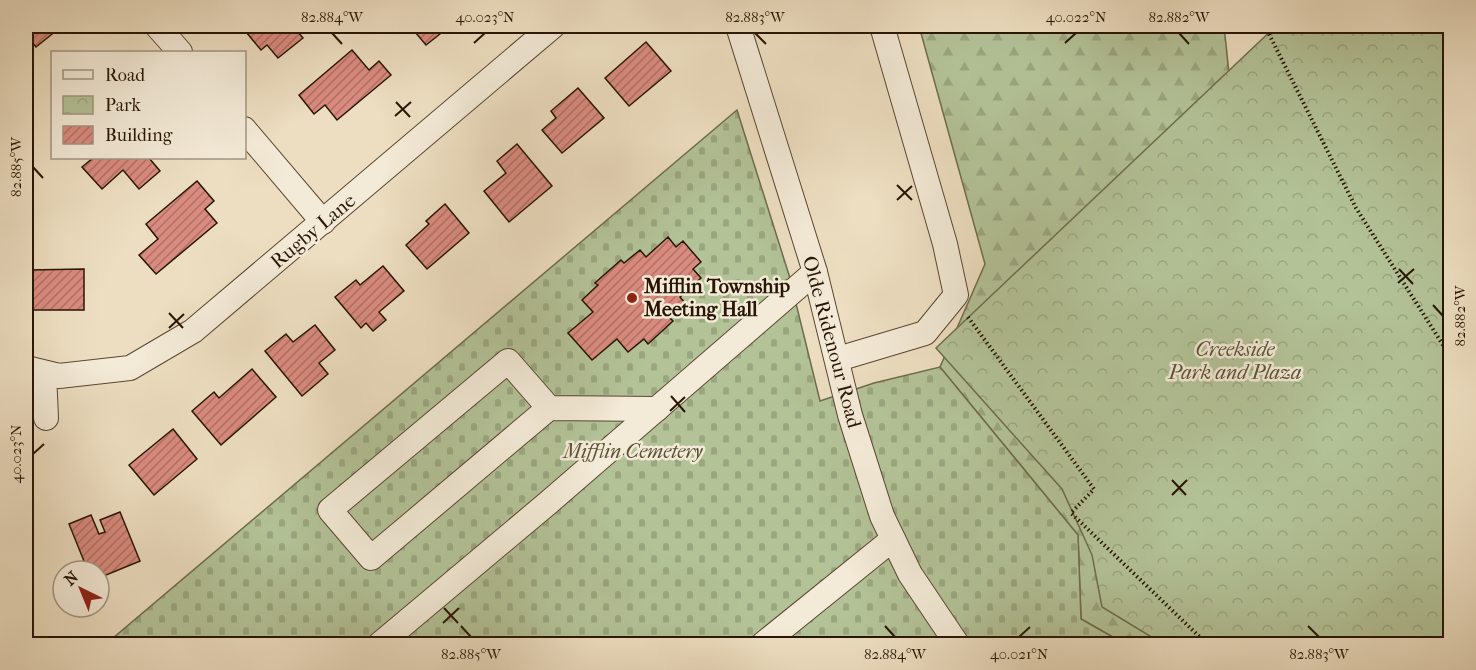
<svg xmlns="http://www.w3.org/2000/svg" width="1476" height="670" viewBox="0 0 1476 670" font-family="'IM FELL French Canon',serif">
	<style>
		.forest { fill: url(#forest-firs); stroke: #6e6c4e; stroke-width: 1.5 }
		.cemetery { fill: url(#cemetery-stones); stroke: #6e6c4e; stroke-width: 1.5 }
		.park { fill: url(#park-crowns); stroke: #6e6c4e; stroke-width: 1.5 }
		.building { fill: url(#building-hatch); stroke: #281504; stroke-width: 1.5 }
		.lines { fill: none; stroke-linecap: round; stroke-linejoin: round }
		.minor-casing { stroke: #594733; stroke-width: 26 }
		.path { stroke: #281504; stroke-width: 4; stroke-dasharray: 1.5 3; stroke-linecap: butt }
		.minor { stroke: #f3ead7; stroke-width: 24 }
		.ticks { fill: none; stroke: #281504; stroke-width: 2 }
		.poi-dot { fill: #8f2418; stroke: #f3ead7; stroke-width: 2 }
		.labels { text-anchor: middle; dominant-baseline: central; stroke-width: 5; stroke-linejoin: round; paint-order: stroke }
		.street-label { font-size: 20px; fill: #281504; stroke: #f3ead7 }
		.poi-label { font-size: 20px; font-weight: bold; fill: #281504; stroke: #f3ead7; text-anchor: start }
		.park-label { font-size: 20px; font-style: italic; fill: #595237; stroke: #f3ead7 }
		.neatline { fill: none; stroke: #281504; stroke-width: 2 }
		.ticks-label { font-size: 15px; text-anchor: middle; fill: #281504 }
	</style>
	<defs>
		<pattern id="forest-firs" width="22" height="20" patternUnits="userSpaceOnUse" patternTransform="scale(1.5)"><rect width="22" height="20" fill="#b3c297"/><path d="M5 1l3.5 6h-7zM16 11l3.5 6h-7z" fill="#9aa680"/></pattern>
		<pattern id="cemetery-stones" width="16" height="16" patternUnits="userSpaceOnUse" patternTransform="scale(1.5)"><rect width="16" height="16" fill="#b3c297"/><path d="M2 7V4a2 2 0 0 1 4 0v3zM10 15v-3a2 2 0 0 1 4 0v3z" fill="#9aa680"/></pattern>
		<pattern id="park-crowns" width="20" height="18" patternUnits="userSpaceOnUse" patternTransform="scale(1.5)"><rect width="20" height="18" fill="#b3c297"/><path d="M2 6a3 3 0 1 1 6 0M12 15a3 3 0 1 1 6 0" fill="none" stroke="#9aa680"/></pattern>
		<pattern id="building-hatch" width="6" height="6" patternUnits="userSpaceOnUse" patternTransform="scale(1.5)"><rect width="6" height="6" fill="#da8b7f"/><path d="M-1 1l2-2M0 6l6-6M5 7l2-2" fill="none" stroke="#b17066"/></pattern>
	</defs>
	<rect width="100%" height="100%" fill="#eddec1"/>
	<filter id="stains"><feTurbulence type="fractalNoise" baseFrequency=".00333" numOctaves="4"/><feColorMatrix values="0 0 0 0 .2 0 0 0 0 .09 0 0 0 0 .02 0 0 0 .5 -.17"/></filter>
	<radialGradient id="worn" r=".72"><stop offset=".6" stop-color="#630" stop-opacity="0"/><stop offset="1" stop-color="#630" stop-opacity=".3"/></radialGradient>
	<!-- forest -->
	<path class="forest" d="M919,26h305l9,85 217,533h-325l-44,-25 -3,-84 -138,-168 45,-103z"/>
	<!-- cemetery -->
	<path class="cemetery" d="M737,110l52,165 31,126 54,-18 66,-16 138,168 3,84 44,25h-1019z"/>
	<!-- park -->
	<path class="park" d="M1276,26h174v618h-287l-61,-37 -10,-52 -30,-66 -126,-141z"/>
	<!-- building -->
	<g class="building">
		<path d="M26,26h36l-26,21 -10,-12z"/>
		<path d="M241,26h52l10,12 -25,20 -11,-13 -6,5z"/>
		<path d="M410,26h40l-24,19z"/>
		<path d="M646,42l25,29 -42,35 -24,-28z"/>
		<path d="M352,50l17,20 10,-9 12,14 -54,45 -12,-15 -11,9 -15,-19z"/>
		<path d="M578,88l26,30 -42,35 -20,-23 14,-12 -5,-7z"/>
		<path d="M517,144l35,42 -43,36 -25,-31 22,-18 -9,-12z"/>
		<path d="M93,158h56l11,13 -21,18 -16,-19 -21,19 -20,-22z"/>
		<path d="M197,181l17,20 -9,8 12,14 -61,51 -17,-19 19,-16 -12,-15z"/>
		<path d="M445,204l24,29 -42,36 -21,-24 23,-21 -3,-3z"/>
		<path d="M668,237l8,10 7,-6 18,21 -8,7 8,9 -21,19 5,6 -16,14 4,4 -25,23 -4,-5 -16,13 -11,-13 -25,21 -24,-27 25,-21 -11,-12 16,-15 -3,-2 26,-23 3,3 16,-13 6,7z"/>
		<path d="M383,266l21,25 -25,21 7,8 -13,11 -7,-8 -5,5 -26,-31 21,-17 4,5z"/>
		<path d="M84,269v41h-56v-40z"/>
		<path d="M315,325l20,25 -16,13 9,11 -26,22 -37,-45 21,-17 7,8z"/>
		<path d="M252,369l24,28 -55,48 -29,-34 22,-19 5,6z"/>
		<path d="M173,429l24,30 -43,36 -25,-30z"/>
		<path d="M120,512l20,49 -41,17v-7h-11l-19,-47 22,-9 8,19 6,-2 -5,-12z"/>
	</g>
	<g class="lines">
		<defs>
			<g id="minor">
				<path d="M157,26l23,26"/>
				<path d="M738,26l77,246 35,143 32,101 28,58 47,70"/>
				<path d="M244,129l79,93"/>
				<path d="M838,359l87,-26 31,-38 -11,-51 -63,-218"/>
				<path d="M26,368l33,8 71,-8 63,-37 360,-305"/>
				<path d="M44,373l2,45"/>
				<path d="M549,408l-178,150 -41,-48 178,-149 41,47 108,1"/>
				<path d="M380,644l168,-141 267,-231"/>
				<path d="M763,644l130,-105"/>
			</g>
		</defs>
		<!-- minor casing -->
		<use href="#minor" class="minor-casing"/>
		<!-- path -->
		<g class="path">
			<path d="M1265,26l91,182 94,148"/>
			<path d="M968,317l126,172 -23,24 136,131"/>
		</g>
		<!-- minor -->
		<use href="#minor" class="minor"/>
	</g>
	<!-- ticks -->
	<path class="ticks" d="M332,33l10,11M755,33l11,11M1179,33l10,11M474,43l11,-10M1065,43l11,-10M396,102l14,15M395,116l16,-14M33,167l10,11M897,185l15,15M897,200l15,-14M1399,269l14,15M1398,283l16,-14M1433,305l10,11M169,313l14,15M169,328l15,-14M671,396l14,16M670,411l15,-14M33,454l11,-10M1172,480l14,15M1172,495l15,-15M444,608l14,15M443,623l16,-15M461,626l10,11M885,626l10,11M1308,626l11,11M1019,637l11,-10"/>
	<!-- markers -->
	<circle class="poi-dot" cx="632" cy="298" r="6"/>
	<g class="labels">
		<!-- street labels -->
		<g class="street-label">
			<text transform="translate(313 231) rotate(-40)">Rugby Lane</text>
			<text transform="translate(832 342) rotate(75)">Olde Ridenour Road</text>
		</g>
		<!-- poi labels -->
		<g class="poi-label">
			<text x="644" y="286">Mifflin Township<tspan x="644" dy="23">Meeting Hall</tspan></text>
		</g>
		<!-- park labels -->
		<g class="park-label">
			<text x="1235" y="349">Creekside<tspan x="1235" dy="23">Park and Plaza</tspan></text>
			<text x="633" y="451">Mifflin Cemetery</text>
		</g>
	</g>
	<!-- margin -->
	<rect width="1476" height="670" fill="none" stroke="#eddec1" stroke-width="66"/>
	<!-- legend -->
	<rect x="51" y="51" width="195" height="108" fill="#f3ead7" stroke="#a29583" stroke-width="1.5"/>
	<rect x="63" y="70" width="30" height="9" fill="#f3ead7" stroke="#a29583" stroke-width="1.5"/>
	<text x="105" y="81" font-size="18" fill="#281504">Road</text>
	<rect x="63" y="96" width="30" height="18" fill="url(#park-crowns)" stroke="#a29583" stroke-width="1.5"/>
	<text x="105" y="111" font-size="18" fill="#281504">Park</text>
	<rect x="63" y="126" width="30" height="18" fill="url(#building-hatch)" stroke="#a29583" stroke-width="1.5"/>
	<text x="105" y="141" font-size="18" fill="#281504">Building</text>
	<!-- north arrow -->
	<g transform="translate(81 589) rotate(317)"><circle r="28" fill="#f3ead7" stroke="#a29583" stroke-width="1.5"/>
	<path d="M0-4.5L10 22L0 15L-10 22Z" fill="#8f2418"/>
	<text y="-9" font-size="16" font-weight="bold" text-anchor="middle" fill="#281504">N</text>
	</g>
	<rect x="33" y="33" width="1410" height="604" class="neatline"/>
	<g class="ticks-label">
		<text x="332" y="22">82.884°W</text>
		<text x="485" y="22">40.023°N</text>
		<text x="755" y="22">82.883°W</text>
		<text x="1076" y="22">40.022°N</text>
		<text x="1179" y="22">82.882°W</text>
		<text transform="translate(16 167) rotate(-90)" y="5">82.885°W</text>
		<text transform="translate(1460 316) rotate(-90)" y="5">82.882°W</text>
		<text transform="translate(16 454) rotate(-90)" y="5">40.023°N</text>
		<text x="471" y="659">82.885°W</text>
		<text x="895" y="659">82.884°W</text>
		<text x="1019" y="659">40.021°N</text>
		<text x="1319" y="659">82.883°W</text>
	</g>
	<rect width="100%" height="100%" filter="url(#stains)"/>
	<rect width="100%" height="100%" fill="url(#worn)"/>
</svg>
